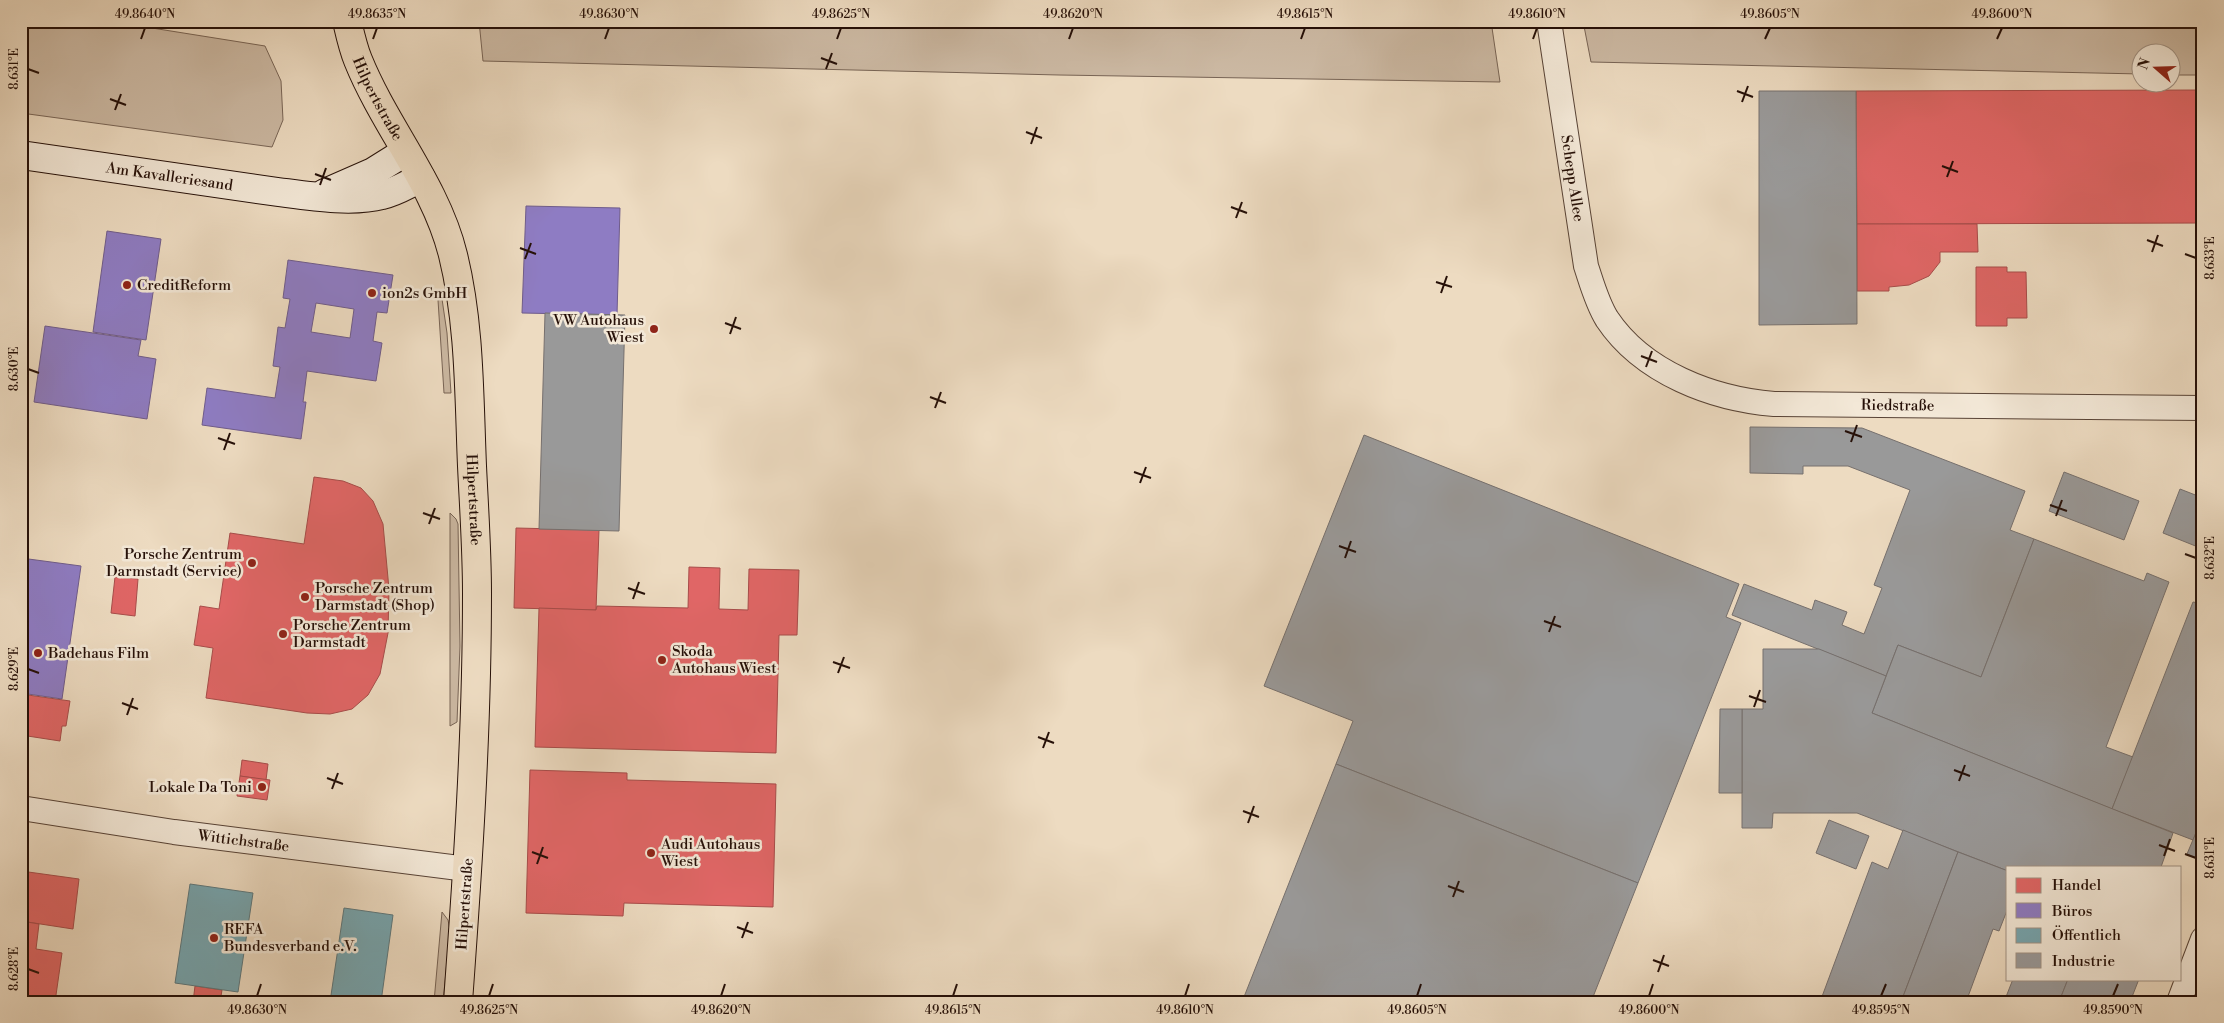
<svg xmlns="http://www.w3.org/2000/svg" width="2224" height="1023" viewBox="0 0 2224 1023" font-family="'Libre Bodoni',serif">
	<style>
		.grass { fill: #cbb8a2; stroke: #786455 }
		.shops { fill: #e06666; stroke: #a84c4a }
		.offices { fill: #8e7cc3; stroke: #6f5c8b; fill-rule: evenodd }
		.public { fill: #76a5af; stroke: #5e787d }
		.industry { fill: #999; stroke: #76706e }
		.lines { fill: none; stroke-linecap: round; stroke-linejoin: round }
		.street-casing { stroke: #584336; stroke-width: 26 }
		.secondary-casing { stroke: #261008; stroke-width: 30 }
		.primary-casing { stroke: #261008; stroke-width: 30 }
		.street { stroke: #f3e8d7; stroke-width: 24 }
		.secondary { stroke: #f3e8d7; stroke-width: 28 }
		.primary { stroke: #eddbc1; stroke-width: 28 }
		.ticks { fill: none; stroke: #261008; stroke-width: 2 }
		.poi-dot { fill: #8f2418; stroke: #f3e8d7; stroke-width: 2 }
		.labels { text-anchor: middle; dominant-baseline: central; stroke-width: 5; stroke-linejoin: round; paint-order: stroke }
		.street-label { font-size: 15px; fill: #261008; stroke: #f3e8d7 }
		.poi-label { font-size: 15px; fill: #261008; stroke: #f3e8d7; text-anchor: start }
		.neatline { fill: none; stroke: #261008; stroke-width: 2 }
		.ticks-label { font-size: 12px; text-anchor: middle; fill: #261008 }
	</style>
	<rect width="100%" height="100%" fill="#eddbc1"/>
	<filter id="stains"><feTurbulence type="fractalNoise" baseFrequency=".004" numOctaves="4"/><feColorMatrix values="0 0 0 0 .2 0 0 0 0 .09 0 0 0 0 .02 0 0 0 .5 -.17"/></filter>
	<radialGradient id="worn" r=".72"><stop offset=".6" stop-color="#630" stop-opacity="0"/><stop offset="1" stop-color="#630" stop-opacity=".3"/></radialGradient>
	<!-- grass -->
	<g class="grass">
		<path d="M21,21h87l157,25 16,35 2,39 -11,27 -251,-34z"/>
		<path d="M479,21h1012l9,61 -441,-7 -576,-14z"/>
		<path d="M1583,21h620v54h-31v-23h-30l-1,22 -550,-12z"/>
		<path d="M442,299l5,34 4,60h-7l-6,-93z"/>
		<path d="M450,513l6,6 2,5 2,122 -3,76 -7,4z"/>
		<path d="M442,912l6,8 2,10 -7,72h-9z"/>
	</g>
	<!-- shops -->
	<g class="shops">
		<path d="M2203,90v133l-346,1 -1,-133z"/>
		<path d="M1857,224h120l1,28h-38v10l-11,14 -20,9 -20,2v4h-32z"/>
		<path d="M1976,267h31v5h19l1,46h-20v8h-31z"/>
		<path d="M314,477l29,4 18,7 12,13 10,23 6,65 -1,44 -8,41 -12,21 -16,14 -22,5 -23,-1 -101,-15 7,-50 -19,-3 6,-39 19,3 11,-76 74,11z"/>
		<path d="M516,528l83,2 -3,80 -82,-2z"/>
		<path d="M689,567l31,1 -1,41 29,1 1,-41 50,1 -2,65h-18l-3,118 -241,-6 4,-139 57,2 1,-4 91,2z"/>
		<path d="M115,577l23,2 -3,37 -24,-3z"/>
		<path d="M21,694l49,7 -4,25h-4l-2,15 -39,-6z"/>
		<path d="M242,760l26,4 -2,16 -26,-4z"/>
		<path d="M530,770l97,3v7l149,4 -3,123 -149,-4 -1,13 -97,-3z"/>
		<path d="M240,776l30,4 -3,20 -30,-4z"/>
		<path d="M21,871l58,8 -6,50 -52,-8z"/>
		<path d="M21,921l18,3 -3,25 26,4 -7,49h-34z"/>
		<path d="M195,986l27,4 -2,12h-27z"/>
	</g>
	<!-- offices -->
	<g class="offices">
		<path d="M526,206l94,2 -3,107 -95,-2z"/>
		<path d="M107,231l54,8 -15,101 -53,-8z"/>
		<path d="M288,260l105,15 -6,38 -10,-1 -4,29 9,2 -6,38 -69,-10 -4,31h3l-5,37 -99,-14 5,-37 68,10 5,-31 -7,-1 5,-39 7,1 5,-29 -7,-1zM316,303l38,6 -4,29 -39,-6z"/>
		<path d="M45,326l96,14 -3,16 18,3 -9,60 -113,-17z"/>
		<path d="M21,558l60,8 -19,133 -41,-6z"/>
	</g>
	<!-- public -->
	<g class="public">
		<path d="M190,884l63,9 -15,99 -63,-9z"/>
		<path d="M344,908l49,7 -12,87h-51z"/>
	</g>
	<!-- industry -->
	<g class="industry">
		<path d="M1759,91h97l1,233 -98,1z"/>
		<path d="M545,313l80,2 -6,216 -80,-2z"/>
		<path d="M1750,427l112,1 163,63 -15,39 24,9 -53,138 -83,-32 -12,31 -154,-61 12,-31 68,26 3,-10 32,12 -5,13 22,9 18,-46 -8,-3 36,-95 -62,-24h-45v8l-53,-1z"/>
		<path d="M1364,435l375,149 -13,33 15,6 -103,260 -302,-119 17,-43 -89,-35z"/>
		<path d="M2064,472l75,29 -15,39 -75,-29z"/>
		<path d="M2180,489l23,9v51l-40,-16z"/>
		<path d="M2034,539l110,42 3,-8 22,9 -63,165 27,10 -21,52 -240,-96 26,-68 83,32z"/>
		<path d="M2193,602l10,2v212l-10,24 -81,-31z"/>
		<path d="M1763,649h56l67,27 -14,37 301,120 -12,34h-153v4l-151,-58h-84l-1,15h-30v-119h21z"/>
		<path d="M1720,709h22v84h-23z"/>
		<path d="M1336,764l302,119 -47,119h-349z"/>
		<path d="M2203,816v44l-16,-6z"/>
		<path d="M1829,820l40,16 -13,33 -40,-16z"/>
		<path d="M1903,830l55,22 -57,150h-81l52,-140 16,7z"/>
		<path d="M1958,852l50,19v37l-9,23 -6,-2 -27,73h-65z"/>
		<path d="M2013,979h55l-9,23h-55z"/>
		<path d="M2068,979h71l-9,23h-71z"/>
	</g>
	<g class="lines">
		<defs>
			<g id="street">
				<path id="s1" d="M1549,21l37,245c6,18 11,37 21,53 36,54 106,80 167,85l429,4"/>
				<path id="s2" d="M21,808l153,24 293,37"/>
				<path d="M2179,1002l24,-63"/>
			</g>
			<g id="secondary">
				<path id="s3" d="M21,155l257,37c31,4 74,11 104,3 14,-3 26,-11 39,-17"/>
				<path d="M325,193l48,-21 32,-20"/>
			</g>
			<g id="primary">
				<path id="s4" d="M347,21c3,13 6,27 11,39 27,67 78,125 95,195 17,69 16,141 19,211 2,42 5,85 5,127 0,136 -9,273 -19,409"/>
			</g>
		</defs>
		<!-- street casing -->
		<use href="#street" class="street-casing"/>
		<!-- secondary casing -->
		<use href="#secondary" class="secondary-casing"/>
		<!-- primary casing -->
		<use href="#primary" class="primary-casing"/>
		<!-- street -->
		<use href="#street" class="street"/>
		<!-- secondary -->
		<use href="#secondary" class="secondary"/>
		<!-- primary -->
		<use href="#primary" class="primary"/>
	</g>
	<!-- ticks -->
	<path class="ticks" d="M141,39l4,-11M373,39l4,-11M605,39l4,-11M837,39l4,-11M1069,39l4,-11M1301,39l4,-11M1533,39l4,-11M1765,39l5,-11M1997,39l5,-11M821,58l16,6M28,69l11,4M826,69l6,-16M1737,91l16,6M110,99l16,6M1742,102l6,-16M115,110l6,-16M1026,132l16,6M1031,144l6,-17M1942,166l16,6M315,174l16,6M1947,177l6,-16M320,185l6,-17M1231,207l16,6M1236,218l6,-16M2147,240l16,6M520,248l16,6M2152,252l6,-17M2185,254l11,4M525,259l6,-16M1436,282l16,5M1441,293l6,-17M725,323l16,6M730,334l6,-17M1641,356l16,6M1646,367l6,-16M28,369l11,4M930,397l16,6M935,408l6,-16M1845,431l17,6M218,438l17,6M1851,442l6,-17M224,450l6,-17M1134,472l17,6M1140,483l6,-16M2050,505l17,6M423,513l17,6M2056,516l6,-16M429,524l6,-16M1339,546l17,6M2185,554l11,4M1345,558l6,-17M628,588l17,6M633,599l6,-17M1544,621l17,6M1549,632l6,-16M833,662l17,6M28,669l11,4M838,673l6,-16M1749,696l17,6M122,703l16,6M1754,707l6,-17M127,715l6,-17M1038,737l16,6M1043,748l6,-16M1954,770l16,6M327,778l16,6M1959,781l6,-16M332,789l6,-16M1243,811l16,6M1248,823l6,-17M2159,845l16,6M532,852l16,6M2185,854l11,4M2164,856l6,-17M537,864l6,-17M1448,886l16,6M1453,897l6,-16M737,927l16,6M742,938l6,-16M1653,960l16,6M28,969l11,4M1658,972l6,-17M257,996l4,-12M489,996l4,-12M721,996l4,-12M953,996l4,-12M1185,996l4,-12M1417,996l4,-12M1649,996l4,-12M1881,996l5,-12M2113,996l5,-12"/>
	<!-- markers -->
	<g class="poi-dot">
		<circle cx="127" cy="285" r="5"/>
		<circle cx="372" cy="293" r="5"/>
		<circle cx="654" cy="329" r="5"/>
		<circle cx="252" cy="563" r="5"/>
		<circle cx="305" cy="597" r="5"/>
		<circle cx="283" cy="634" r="5"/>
		<circle cx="38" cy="653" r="5"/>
		<circle cx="662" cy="660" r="5"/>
		<circle cx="262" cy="787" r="5"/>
		<circle cx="651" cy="853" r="5"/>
		<circle cx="214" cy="938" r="5"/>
	</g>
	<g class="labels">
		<!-- street labels -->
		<g class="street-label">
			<text stroke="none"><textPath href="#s4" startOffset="84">Hilpertstraße</textPath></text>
			<text stroke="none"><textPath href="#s3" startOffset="150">Am Kavalleriesand</textPath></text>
			<text stroke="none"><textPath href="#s1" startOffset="159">Schepp Allee</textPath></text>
			<text stroke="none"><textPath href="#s1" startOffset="622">Riedstraße</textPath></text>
			<text stroke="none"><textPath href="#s4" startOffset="504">Hilpertstraße</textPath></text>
			<text stroke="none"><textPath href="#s2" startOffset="225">Wittichstraße</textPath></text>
			<text transform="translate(465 904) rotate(-86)">Hilpertstraße</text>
		</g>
		<!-- poi labels -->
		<g class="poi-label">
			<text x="137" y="285">CreditReform</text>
			<text x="382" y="293">ion2s GmbH</text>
			<text x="644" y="320" text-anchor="end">VW Autohaus<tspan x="644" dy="17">Wiest</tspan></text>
			<text x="242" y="554" text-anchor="end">Porsche Zentrum<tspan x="242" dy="17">Darmstadt (Service)</tspan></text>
			<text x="315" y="588">Porsche Zentrum<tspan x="315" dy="17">Darmstadt (Shop)</tspan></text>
			<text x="293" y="625">Porsche Zentrum<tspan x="293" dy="17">Darmstadt</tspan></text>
			<text x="672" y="651">Skoda<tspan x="672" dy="17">Autohaus Wiest</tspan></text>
			<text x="48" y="653">Badehaus Film</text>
			<text x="252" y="787" text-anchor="end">Lokale Da Toni</text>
			<text x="661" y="844">Audi Autohaus<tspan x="661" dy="17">Wiest</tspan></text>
			<text x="224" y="929">REFA<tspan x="224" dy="17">Bundesverband e.V.</tspan></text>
		</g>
	</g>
	<!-- margin -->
	<rect width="2224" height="1023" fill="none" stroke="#eddbc1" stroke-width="55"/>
	<!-- legend -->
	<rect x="2006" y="866" width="175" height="115" fill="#f3e8d7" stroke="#a19284"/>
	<rect x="2016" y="878" width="25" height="15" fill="#e06666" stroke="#a19284"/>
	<text x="2052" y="890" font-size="15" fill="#261008">Handel</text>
	<rect x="2016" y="903" width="25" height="15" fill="#8e7cc3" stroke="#a19284"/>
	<text x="2052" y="916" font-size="15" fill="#261008">Büros</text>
	<rect x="2016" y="928" width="25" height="15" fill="#76a5af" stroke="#a19284"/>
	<text x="2052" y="940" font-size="15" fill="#261008">Öffentlich</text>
	<rect x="2016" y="953" width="25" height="15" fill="#999999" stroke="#a19284"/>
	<text x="2052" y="966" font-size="15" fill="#261008">Industrie</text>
	<!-- north arrow -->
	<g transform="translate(2156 68) rotate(290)"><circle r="24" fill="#f3e8d7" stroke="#a19284"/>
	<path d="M0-4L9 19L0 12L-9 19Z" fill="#8f2418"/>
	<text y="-8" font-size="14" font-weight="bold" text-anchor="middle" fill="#261008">N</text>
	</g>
	<rect x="28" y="28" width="2168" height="968" class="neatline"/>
	<g class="ticks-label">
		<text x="145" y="18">49.8640°N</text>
		<text x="377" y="18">49.8635°N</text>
		<text x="609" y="18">49.8630°N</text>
		<text x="841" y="18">49.8625°N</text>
		<text x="1073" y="18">49.8620°N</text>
		<text x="1305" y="18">49.8615°N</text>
		<text x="1537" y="18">49.8610°N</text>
		<text x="1770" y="18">49.8605°N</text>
		<text x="2002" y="18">49.8600°N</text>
		<text transform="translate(14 69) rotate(-90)" y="4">8.631°E</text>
		<text transform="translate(2210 258) rotate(-90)" y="4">8.633°E</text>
		<text transform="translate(14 369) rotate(-90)" y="4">8.630°E</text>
		<text transform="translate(2210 558) rotate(-90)" y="4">8.632°E</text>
		<text transform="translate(14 669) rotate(-90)" y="4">8.629°E</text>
		<text transform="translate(2210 858) rotate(-90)" y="4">8.631°E</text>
		<text transform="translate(14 969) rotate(-90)" y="4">8.628°E</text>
		<text x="257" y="1014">49.8630°N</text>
		<text x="489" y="1014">49.8625°N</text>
		<text x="721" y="1014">49.8620°N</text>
		<text x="953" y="1014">49.8615°N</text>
		<text x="1185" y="1014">49.8610°N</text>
		<text x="1417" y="1014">49.8605°N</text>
		<text x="1649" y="1014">49.8600°N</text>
		<text x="1881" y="1014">49.8595°N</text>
		<text x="2113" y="1014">49.8590°N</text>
	</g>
	<rect width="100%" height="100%" filter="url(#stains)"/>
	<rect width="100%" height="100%" fill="url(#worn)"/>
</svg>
